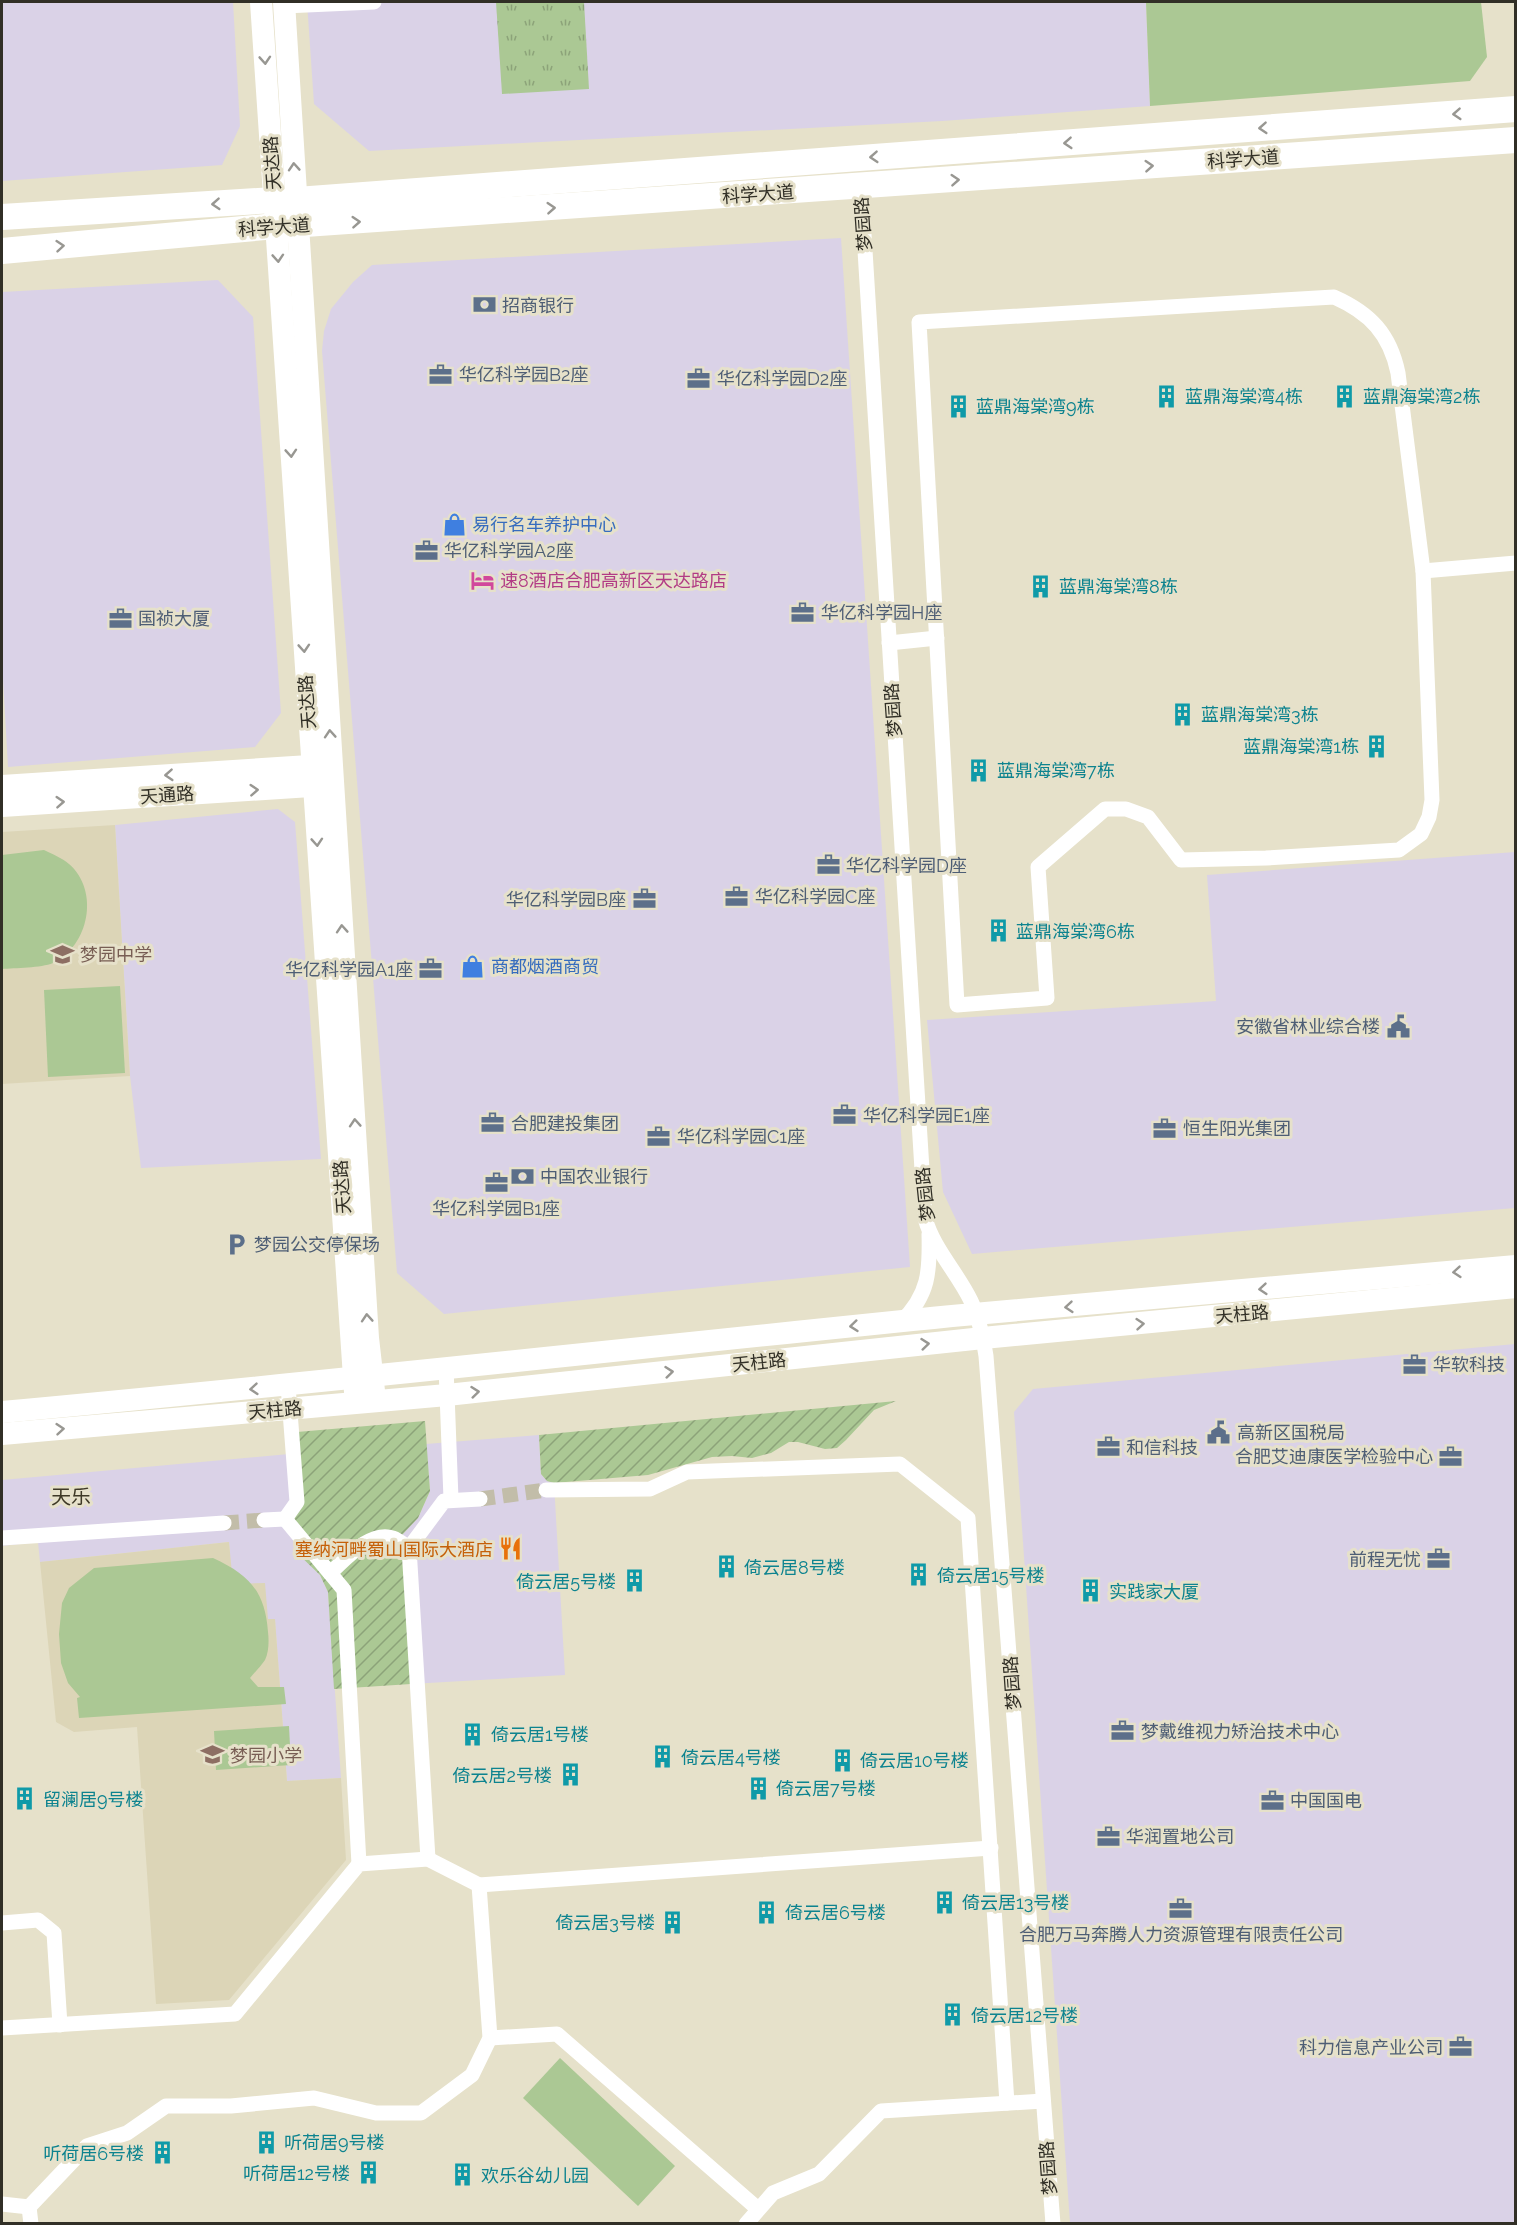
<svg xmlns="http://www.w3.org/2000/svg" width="1517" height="2225" viewBox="0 0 1517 2225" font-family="Raleway,'Noto Sans SC',sans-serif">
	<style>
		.commercial { fill: #dad2e7 }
		.built { fill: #dcd5b7 }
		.grass { fill: url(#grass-tufts) }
		.park { fill: #abc894 }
		.garden { fill: url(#garden-furrows) }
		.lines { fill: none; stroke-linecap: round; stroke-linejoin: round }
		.street-tunnel { stroke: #c2bda9; stroke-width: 15; stroke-dasharray: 15 8; stroke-linecap: butt }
		.street { stroke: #fff; stroke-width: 15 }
		.secondary { stroke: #fff; stroke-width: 22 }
		.primary { stroke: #fff; stroke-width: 26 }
		.oneway { stroke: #989792 }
		.labels { text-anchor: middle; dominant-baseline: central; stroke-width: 6; stroke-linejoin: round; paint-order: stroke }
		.street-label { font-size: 18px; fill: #312f26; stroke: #e6e1ca }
		.service-label { font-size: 18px; fill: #4e5e75; stroke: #e6e1ca; text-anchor: start }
		.culture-label { font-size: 18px; fill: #0d838f; stroke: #e6e1ca; text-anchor: start }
		.shop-label { font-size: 18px; fill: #366cbe; stroke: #e6e1ca; text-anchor: start }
		.hotel-label { font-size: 18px; fill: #b23c85; stroke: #e6e1ca; text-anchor: start }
		.education-label { font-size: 18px; fill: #785e54; stroke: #e6e1ca; text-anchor: start }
		.food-label { font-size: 18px; fill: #c56008; stroke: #e6e1ca; text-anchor: end }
		.neighbourhood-label { font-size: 20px; fill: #3e3927; stroke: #e6e1ca }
	</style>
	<defs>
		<pattern id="grass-tufts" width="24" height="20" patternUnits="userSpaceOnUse" patternTransform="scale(1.5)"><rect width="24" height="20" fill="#abc894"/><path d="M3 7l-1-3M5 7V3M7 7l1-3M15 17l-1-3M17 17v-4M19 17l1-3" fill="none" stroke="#8ca379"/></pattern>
		<pattern id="garden-furrows" width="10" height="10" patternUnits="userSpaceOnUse" patternTransform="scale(1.5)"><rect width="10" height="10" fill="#abc894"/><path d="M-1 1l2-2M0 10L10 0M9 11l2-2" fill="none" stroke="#8ca379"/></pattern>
	</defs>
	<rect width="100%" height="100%" fill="#e6e1ca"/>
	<!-- commercial -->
	<g class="commercial">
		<path d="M2,2h231l7,124 -18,39 -220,16z"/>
		<path d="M307,2h839l4,104 -208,15 -573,30 -55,-47z"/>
		<path d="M841,238l69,1029 -466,47 -47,-41 -75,-922 2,-20 7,-22 22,-27 19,-17z"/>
		<path d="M218,280l35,37 28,396 -26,34 -247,20 -6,-106v-369z"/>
		<path d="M278,809l17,13 26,337 -180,9 -11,-92 -15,-251z"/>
		<path d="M1515,852v356l-543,46 -29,-62 -16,-172 289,-19 -9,-126z"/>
		<path d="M1515,1344v879h-445l-56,-811 19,-23z"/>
		<path d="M539,1435l2,39 6,7 7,2 11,192 -154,9 -9,-149 16,-17 12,-27 -4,-47z"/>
		<path d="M289,1454l6,96 25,25 8,17 13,186 -54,3 -12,-161h-7l-36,-36 -3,-42 -189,20 -2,-20 -36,4v-66z"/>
	</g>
	<!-- built -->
	<g class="built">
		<path d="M115,825l15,251 -128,8v-252z"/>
		<path d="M229,1542l4,42 32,-1 3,36h7l12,162 54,-3 5,82 -117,140 -73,4 -19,-277 -63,5 -18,-10 -16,-160z"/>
	</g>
	<!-- grass -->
	<path class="grass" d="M496,2h88l5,87 -87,5z"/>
	<!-- park -->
	<g class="park">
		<path d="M1146,2h335l6,55 -17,24 -320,25z"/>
		<path d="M44,850c8,4 18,8 25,14 31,27 20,82 -16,99 -12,5 -38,5 -51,6v-114z"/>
		<path d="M120,986l5,87 -77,4 -4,-87z"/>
		<path d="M213,1558c37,17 52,34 55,74 1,8 1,20 -3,28 -4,6 -10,12 -15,18l8,9h26l2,17 -207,14 -2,-20 3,-1 -12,-14 -7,-20 -2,-29 3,-31 7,-15 25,-20z"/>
		<path d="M289,1726l2,39 -75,5 -2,-39z"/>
		<path d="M560,2058l115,108 -37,40 -115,-108z"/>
	</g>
	<!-- garden -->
	<g class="garden">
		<path d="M896,1401l-22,9 -28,30 -9,8 -12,1 -27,-7h-9l-18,11 -19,5 -20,-2 -20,1 -64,18 -94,8 -7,-2 -6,-7 -2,-39z"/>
		<path d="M425,1421l5,70 -12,27 -16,17 9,149 -77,5 -6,-97 -8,-17 -25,-24 -6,-97 8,-22z"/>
	</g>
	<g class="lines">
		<!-- street-tunnel -->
		<g class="street-tunnel">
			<path d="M480,1499l66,-9"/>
			<path d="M224,1523l40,-3"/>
		</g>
		<!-- street -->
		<g class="street">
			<path d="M284,6l90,-4"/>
			<path d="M861,186l64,1032c8,30 32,54 46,83 8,17 12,36 15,55l67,868"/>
			<path d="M1334,297c36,16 56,37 64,76l25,198 9,229 -3,17 -8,17 -22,16 -133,8 -85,2 -33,-43 -22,-8h-21l-67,58 9,131 -90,7 -38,-683z"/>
			<path d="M1423,571l93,-8"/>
			<path d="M889,643l48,-5"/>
			<path d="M901,1322c28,-27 29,-51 28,-88"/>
			<path d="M446,1367l5,132"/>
			<path d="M546,1490l104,-1 37,-17 213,-8 68,54 39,585"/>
			<path d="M285,1519l59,71 15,274"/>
			<path d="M285,1519l12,-17 -9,-116"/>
			<path d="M264,1520l21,-1"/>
			<path d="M2,1538l222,-15"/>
			<path d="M330,1573c15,-13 40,-43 63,-35 6,2 11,7 16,10"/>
			<path d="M428,1859l-19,-311 35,-47 36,-2"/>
			<path d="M479,1885l512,-37"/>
			<path d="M2,1923l36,-3 16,13 6,92"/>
			<path d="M2,2028l233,-14 124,-150 69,-5 51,26 11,153 -18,37 -51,38h-45l-62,-15 -83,8h-65l-39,27 -40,13 -58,61 2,17"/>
			<path d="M490,2038l67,-4 201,175"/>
			<path d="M2,2204l27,3"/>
			<path d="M746,2224l27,-31 46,-19 62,-63 162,-10"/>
		</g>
		<!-- secondary -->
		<g class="secondary">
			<path d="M261,2l94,1390"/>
			<path d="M284,2l84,1336 6,53"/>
			<path d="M2,786l323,-21"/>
			<path d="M2,806l324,-21"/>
			<path d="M2,1412c317,-29 633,-64 950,-96 188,-18 376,-33 564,-50"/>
			<path d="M2,1434l445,-39 536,-57 533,-51"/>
		</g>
		<!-- primary -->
		<g class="primary">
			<path d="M2,217l272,-17h23l1219,-91"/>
			<path d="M2,251l274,-25 1240,-86"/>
		</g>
	</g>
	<!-- one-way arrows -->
	<defs><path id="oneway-chevron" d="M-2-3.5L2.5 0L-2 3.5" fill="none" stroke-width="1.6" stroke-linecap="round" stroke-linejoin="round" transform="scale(1.5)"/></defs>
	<g class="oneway">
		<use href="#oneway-chevron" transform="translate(265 60) rotate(86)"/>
		<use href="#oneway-chevron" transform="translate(1457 114) rotate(176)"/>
		<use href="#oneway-chevron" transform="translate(1263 128) rotate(176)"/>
		<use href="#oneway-chevron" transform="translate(1068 143) rotate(176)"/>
		<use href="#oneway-chevron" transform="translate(874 157) rotate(176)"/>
		<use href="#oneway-chevron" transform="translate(1149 166) rotate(-4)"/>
		<use href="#oneway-chevron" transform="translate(294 167) rotate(-94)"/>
		<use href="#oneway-chevron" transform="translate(955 180) rotate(-4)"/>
		<use href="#oneway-chevron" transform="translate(216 204) rotate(176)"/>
		<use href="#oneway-chevron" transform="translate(551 208) rotate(-4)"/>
		<use href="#oneway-chevron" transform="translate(356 222) rotate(-4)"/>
		<use href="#oneway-chevron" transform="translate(60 246) rotate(-5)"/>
		<use href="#oneway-chevron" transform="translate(278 258) rotate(86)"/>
		<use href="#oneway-chevron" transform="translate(291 453) rotate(86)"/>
		<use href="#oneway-chevron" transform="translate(304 648) rotate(86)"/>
		<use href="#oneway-chevron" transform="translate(330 734) rotate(-94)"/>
		<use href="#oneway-chevron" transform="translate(169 775) rotate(176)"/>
		<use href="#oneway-chevron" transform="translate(254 790) rotate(-4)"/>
		<use href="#oneway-chevron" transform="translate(60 802) rotate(-4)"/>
		<use href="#oneway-chevron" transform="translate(317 842) rotate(86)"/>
		<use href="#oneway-chevron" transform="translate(342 929) rotate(-94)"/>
		<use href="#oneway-chevron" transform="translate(355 1123) rotate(-94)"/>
		<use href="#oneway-chevron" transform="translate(1457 1272) rotate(175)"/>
		<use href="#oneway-chevron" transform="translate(1263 1289) rotate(175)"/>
		<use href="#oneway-chevron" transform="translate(1069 1307) rotate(175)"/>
		<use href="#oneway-chevron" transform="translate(367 1318) rotate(-94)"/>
		<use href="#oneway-chevron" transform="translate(1140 1324) rotate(-5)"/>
		<use href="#oneway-chevron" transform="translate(854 1326) rotate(174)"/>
		<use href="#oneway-chevron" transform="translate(925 1344) rotate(-6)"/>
		<use href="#oneway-chevron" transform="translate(669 1372) rotate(-6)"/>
		<use href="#oneway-chevron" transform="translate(254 1389) rotate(175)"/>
		<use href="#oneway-chevron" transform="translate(475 1392) rotate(-6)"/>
		<use href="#oneway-chevron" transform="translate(60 1429) rotate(-5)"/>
	</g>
	<!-- icons -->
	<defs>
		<symbol id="bank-bare" viewBox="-9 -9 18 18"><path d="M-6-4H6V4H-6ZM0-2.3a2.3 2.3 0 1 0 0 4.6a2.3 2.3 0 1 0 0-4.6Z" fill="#5c6f8a" stroke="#e6e1ca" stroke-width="2.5" paint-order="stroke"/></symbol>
		<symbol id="office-bare" viewBox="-9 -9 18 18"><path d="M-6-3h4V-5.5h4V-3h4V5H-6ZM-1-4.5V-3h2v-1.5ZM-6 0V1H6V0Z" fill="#5c6f8a" stroke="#e6e1ca" stroke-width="2.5" paint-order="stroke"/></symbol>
		<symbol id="building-bare" viewBox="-9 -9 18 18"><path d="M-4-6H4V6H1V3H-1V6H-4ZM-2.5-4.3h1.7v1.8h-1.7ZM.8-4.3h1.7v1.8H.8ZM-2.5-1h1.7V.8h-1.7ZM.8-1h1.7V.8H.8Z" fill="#0f9aa8" stroke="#e6e1ca" stroke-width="2.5" paint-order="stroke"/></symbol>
		<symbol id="shop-bare" viewBox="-9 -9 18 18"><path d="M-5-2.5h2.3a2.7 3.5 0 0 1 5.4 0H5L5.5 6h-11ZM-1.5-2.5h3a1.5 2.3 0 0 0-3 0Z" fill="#3f7fe0" stroke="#e6e1ca" stroke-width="2.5" paint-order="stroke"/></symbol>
		<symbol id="hotel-bare" viewBox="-9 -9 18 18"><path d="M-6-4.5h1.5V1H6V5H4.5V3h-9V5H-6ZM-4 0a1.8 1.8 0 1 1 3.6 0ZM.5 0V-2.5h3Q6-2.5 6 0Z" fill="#d1479c" stroke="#e6e1ca" stroke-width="2.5" paint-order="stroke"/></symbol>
		<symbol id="school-bare" viewBox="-9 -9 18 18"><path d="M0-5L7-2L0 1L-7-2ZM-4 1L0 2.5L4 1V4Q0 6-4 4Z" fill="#8d6e63" stroke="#e6e1ca" stroke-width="2.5" paint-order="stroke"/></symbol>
		<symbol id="civic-bare" viewBox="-9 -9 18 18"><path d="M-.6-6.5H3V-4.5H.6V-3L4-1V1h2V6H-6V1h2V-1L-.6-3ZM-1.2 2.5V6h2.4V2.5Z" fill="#5c6f8a" stroke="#e6e1ca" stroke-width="2.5" paint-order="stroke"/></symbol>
		<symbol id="parking-bare" viewBox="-9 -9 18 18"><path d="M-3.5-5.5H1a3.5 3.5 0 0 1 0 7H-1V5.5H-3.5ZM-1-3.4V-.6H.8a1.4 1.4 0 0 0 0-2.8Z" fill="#5c6f8a" stroke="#e6e1ca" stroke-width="2.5" paint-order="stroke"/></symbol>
		<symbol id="restaurant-bare" viewBox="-9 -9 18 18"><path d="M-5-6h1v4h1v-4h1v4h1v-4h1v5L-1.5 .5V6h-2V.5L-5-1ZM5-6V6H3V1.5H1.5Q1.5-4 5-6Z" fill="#e8710a" stroke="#e6e1ca" stroke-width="2.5" paint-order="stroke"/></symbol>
	</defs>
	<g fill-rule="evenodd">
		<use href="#bank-bare" x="468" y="288" width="33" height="33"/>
		<use href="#office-bare" x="424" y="358" width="33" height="33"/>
		<use href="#office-bare" x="682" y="362" width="33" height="33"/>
		<use href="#building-bare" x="1150" y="380" width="33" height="33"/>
		<use href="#building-bare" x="1328" y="380" width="33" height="33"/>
		<use href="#building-bare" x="942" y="390" width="33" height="33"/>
		<use href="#shop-bare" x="438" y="508" width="33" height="33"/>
		<use href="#office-bare" x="410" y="534" width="33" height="33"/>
		<use href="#hotel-bare" x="466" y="564" width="33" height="33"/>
		<use href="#building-bare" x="1024" y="570" width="33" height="33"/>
		<use href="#office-bare" x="786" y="596" width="33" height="33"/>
		<use href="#office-bare" x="104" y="602" width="33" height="33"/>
		<use href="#building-bare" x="1166" y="698" width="33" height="33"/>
		<use href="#building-bare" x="1360" y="730" width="33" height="33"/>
		<use href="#building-bare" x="962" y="754" width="33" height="33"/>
		<use href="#office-bare" x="812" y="848" width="33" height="33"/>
		<use href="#office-bare" x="720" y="880" width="33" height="33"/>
		<use href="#office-bare" x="628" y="882" width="33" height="33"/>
		<use href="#building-bare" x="982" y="914" width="33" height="33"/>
		<use href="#school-bare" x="46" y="938" width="33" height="33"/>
		<use href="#shop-bare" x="456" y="950" width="33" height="33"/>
		<use href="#office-bare" x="414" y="952" width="33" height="33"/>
		<use href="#civic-bare" x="1382" y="1010" width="33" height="33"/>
		<use href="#office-bare" x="828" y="1098" width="33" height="33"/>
		<use href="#office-bare" x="476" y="1106" width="33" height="33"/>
		<use href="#office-bare" x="1148" y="1112" width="33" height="33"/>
		<use href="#office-bare" x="642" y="1120" width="33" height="33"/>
		<use href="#bank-bare" x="506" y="1160" width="33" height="33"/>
		<use href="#office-bare" x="480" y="1166" width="33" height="33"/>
		<use href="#parking-bare" x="220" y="1228" width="33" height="33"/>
		<use href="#office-bare" x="1398" y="1348" width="33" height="33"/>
		<use href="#civic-bare" x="1202" y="1416" width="33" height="33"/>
		<use href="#office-bare" x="1092" y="1430" width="33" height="33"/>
		<use href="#office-bare" x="1434" y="1440" width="33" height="33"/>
		<use href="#restaurant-bare" x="494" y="1532" width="33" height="33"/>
		<use href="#office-bare" x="1422" y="1542" width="33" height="33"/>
		<use href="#building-bare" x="710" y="1550" width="33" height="33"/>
		<use href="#building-bare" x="902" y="1558" width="33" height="33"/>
		<use href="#building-bare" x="618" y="1564" width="33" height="33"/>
		<use href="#building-bare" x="1074" y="1574" width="33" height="33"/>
		<use href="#office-bare" x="1106" y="1714" width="33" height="33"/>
		<use href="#building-bare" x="456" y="1718" width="33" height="33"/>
		<use href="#school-bare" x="196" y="1738" width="33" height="33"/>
		<use href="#building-bare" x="646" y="1740" width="33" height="33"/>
		<use href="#building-bare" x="826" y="1744" width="33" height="33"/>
		<use href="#building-bare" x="554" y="1758" width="33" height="33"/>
		<use href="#building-bare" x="742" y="1772" width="33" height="33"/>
		<use href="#building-bare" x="8" y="1782" width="33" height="33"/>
		<use href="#office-bare" x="1256" y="1784" width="33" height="33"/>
		<use href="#office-bare" x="1092" y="1820" width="33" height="33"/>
		<use href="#building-bare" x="928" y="1886" width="33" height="33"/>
		<use href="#office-bare" x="1164" y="1892" width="33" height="33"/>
		<use href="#building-bare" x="750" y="1896" width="33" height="33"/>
		<use href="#building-bare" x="656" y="1906" width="33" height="33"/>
		<use href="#building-bare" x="936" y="1998" width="33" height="33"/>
		<use href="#office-bare" x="1444" y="2030" width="33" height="33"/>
		<use href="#building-bare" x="250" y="2126" width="33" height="33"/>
		<use href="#building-bare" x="146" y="2136" width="33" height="33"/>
		<use href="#building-bare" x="352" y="2156" width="33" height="33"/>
		<use href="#building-bare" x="446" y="2158" width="33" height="33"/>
	</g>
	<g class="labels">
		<!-- street labels -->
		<g class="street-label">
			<text transform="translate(1243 159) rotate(-4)">科学大道</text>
			<text transform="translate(272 163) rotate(-94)">天达路</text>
			<text transform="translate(758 194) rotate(-4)">科学大道</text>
			<text transform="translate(863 224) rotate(-94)">梦园路</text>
			<text transform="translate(274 227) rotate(-4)">科学大道</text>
			<text transform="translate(307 702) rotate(-94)">天达路</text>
			<text transform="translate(893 710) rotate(-94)">梦园路</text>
			<text transform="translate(167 795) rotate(-4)">天通路</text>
			<text transform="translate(342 1187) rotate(-94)">天达路</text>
			<text transform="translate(925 1194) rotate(-96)">梦园路</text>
			<text transform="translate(1242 1314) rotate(-5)">天柱路</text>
			<text transform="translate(759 1362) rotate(-6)">天柱路</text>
			<text transform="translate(275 1410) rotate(-5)">天柱路</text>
			<text transform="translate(1012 1683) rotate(-94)">梦园路</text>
			<text transform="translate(1048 2168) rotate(-94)">梦园路</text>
		</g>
		<!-- service labels -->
		<g class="service-label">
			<text x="502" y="305">招商银行</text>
			<text x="459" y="374">华亿科学园B2座</text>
			<text x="717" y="378">华亿科学园D2座</text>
			<text x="444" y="550">华亿科学园A2座</text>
			<text x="821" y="612">华亿科学园H座</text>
			<text x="138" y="618">国祯大厦</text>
			<text x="846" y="865">华亿科学园D座</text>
			<text x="755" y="896">华亿科学园C座</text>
			<text x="626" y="899" text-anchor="end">华亿科学园B座</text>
			<text x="413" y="969" text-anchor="end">华亿科学园A1座</text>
			<text x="1380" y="1026" text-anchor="end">安徽省林业综合楼</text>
			<text x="863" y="1115">华亿科学园E1座</text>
			<text x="511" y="1123">合肥建投集团</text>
			<text x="1183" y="1128">恒生阳光集团</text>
			<text x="677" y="1136">华亿科学园C1座</text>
			<text x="540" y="1176">中国农业银行</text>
			<text x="496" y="1208" text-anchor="middle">华亿科学园B1座</text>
			<text x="254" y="1244">梦园公交停保场</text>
			<text x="1433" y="1364">华软科技</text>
			<text x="1237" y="1432">高新区国税局</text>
			<text x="1126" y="1447">和信科技</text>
			<text x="1433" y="1456" text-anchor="end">合肥艾迪康医学检验中心</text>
			<text x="1421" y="1559" text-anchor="end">前程无忧</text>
			<text x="1141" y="1731">梦戴维视力矫治技术中心</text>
			<text x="1290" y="1800">中国国电</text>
			<text x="1126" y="1836">华润置地公司</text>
			<text x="1181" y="1934" text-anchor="middle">合肥万马奔腾人力资源管理有限责任公司</text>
			<text x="1443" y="2047" text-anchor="end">科力信息产业公司</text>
		</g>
		<!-- culture labels -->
		<g class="culture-label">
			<text x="1185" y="396">蓝鼎海棠湾4栋</text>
			<text x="1363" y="396">蓝鼎海棠湾2栋</text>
			<text x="976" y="406">蓝鼎海棠湾9栋</text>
			<text x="1059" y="586">蓝鼎海棠湾8栋</text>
			<text x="1201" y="714">蓝鼎海棠湾3栋</text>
			<text x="1359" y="746" text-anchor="end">蓝鼎海棠湾1栋</text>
			<text x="997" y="770">蓝鼎海棠湾7栋</text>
			<text x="1016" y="931">蓝鼎海棠湾6栋</text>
			<text x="744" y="1567">倚云居8号楼</text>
			<text x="937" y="1575">倚云居15号楼</text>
			<text x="616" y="1581" text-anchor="end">倚云居5号楼</text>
			<text x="1109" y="1591">实践家大厦</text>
			<text x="491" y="1734">倚云居1号楼</text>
			<text x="681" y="1757">倚云居4号楼</text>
			<text x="860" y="1760">倚云居10号楼</text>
			<text x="552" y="1775" text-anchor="end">倚云居2号楼</text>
			<text x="776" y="1788">倚云居7号楼</text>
			<text x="43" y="1799">留澜居9号楼</text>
			<text x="962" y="1902">倚云居13号楼</text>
			<text x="785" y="1912">倚云居6号楼</text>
			<text x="655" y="1922" text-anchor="end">倚云居3号楼</text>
			<text x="971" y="2015">倚云居12号楼</text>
			<text x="284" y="2142">听荷居9号楼</text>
			<text x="144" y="2153" text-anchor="end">听荷居6号楼</text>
			<text x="350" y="2173" text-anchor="end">听荷居12号楼</text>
			<text x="481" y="2175">欢乐谷幼儿园</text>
		</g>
		<!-- shop labels -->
		<g class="shop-label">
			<text x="472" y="524">易行名车养护中心</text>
			<text x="491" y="966">商都烟酒商贸</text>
		</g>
		<!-- hotel labels -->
		<g class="hotel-label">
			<text x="500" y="580">速8酒店合肥高新区天达路店</text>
		</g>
		<!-- education labels -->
		<g class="education-label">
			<text x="80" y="954">梦园中学</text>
			<text x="230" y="1755">梦园小学</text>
		</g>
		<!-- food labels -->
		<g class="food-label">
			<text x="493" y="1549">塞纳河畔蜀山国际大酒店</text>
		</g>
		<!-- neighbourhood labels -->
		<g class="neighbourhood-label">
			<text x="71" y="1497">天乐</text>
		</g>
	</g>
	<!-- border -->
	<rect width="1517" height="2225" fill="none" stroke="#312f26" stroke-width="6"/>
</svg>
